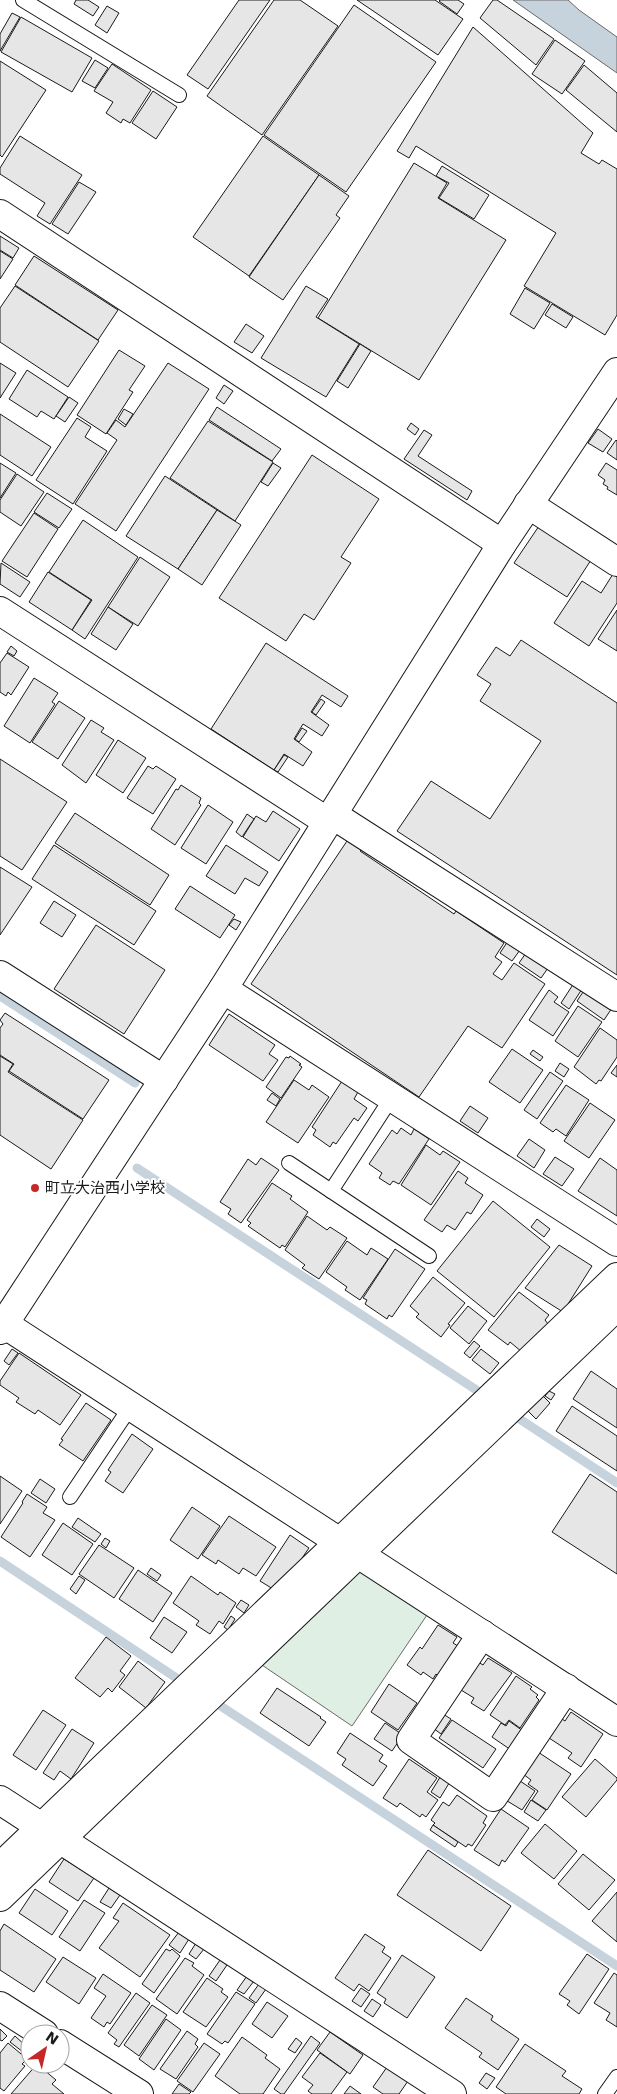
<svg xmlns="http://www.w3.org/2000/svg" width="617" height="2094" viewBox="0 0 617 2094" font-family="'DejaVu Sans','Noto Sans JP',sans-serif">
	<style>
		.green { fill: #e0efe3; stroke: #6a6a6a }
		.water { fill: #c6d2dc; stroke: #6a6a6a }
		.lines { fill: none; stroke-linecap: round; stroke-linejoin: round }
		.stream { stroke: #c6d2dc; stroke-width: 9 }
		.building { fill: #e6e6e6; stroke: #1a1a1a }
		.lane-casing { stroke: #1a1a1a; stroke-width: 16 }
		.street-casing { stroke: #1a1a1a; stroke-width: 30 }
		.secondary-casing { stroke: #1a1a1a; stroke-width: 30 }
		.lane { stroke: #fff; stroke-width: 14 }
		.street { stroke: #fff; stroke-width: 28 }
		.secondary { stroke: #fff; stroke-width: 28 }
		.poi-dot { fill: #c62828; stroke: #fff; stroke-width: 2 }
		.labels { text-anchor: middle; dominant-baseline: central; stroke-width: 4; stroke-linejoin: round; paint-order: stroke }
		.poi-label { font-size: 15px; fill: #1a1a1a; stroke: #fff; text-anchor: start }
	</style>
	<rect width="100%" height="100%" fill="#fff"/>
	<!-- green -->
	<path class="green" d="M360,1569l67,46 -75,111 -93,-63z"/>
	<!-- water -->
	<path class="water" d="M513,0h55l11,10 38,27v36z"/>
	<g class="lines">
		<!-- stream -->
		<g class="stream">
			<path d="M0,996l135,87"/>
			<path d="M137,1168l344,225"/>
			<path d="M515,1416l102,67"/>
			<path d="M0,1561l181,120"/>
			<path d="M216,1703l401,263"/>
		</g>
	</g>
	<!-- building -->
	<g class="building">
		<path d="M76,0h12l11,7 -6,9 -19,-12z"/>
		<path d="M239,0h31l-62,89 -21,-14z"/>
		<path d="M274,0h26l38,26 -76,109 -55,-39z"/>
		<path d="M357,0h78l28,19 -25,36z"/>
		<path d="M440,0h18l6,4 -7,10 -18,-13z"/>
		<path d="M493,0h4l57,39 -18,26 -56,-47z"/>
		<path d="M354,5l82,57 -90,130 -82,-57z"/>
		<path d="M107,6l12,7 -12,20 -12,-8z"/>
		<path d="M12,13l8,4 -20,34v-17z"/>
		<path d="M21,17l71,41 -20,34 -71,-40z"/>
		<path d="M473,27l120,106 -12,20 18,11 3,-4 15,9v146l-12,20 -81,-49 32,-53 -140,-87 -7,12 -12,-7z"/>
		<path d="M555,40l30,21 -23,33 -30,-20z"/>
		<path d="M95,60l13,8 -13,20 -13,-7z"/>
		<path d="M0,61l46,29 -44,67 -2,-2z"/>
		<path d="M112,64l39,26 -21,33 -7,-4 -2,4 -15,-10 7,-11 -19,-11z"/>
		<path d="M584,65l33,28v39l-51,-42z"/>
		<path d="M153,91l24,16 -21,32 -24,-16z"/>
		<path d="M20,136l62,39 -32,49 -13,-8 8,-13 -45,-29v-6z"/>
		<path d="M263,136l56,39 -70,101 -56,-39z"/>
		<path d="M414,163l33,20 -9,15 68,42 -87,140 -101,-62z"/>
		<path d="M442,166l47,29 -15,24 -35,-21 10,-15 -13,-7z"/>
		<path d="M319,175l30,21 -13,19 4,3 -57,82 -34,-23z"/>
		<path d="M79,182l17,10 -28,42 -16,-10z"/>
		<path d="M0,236l19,12 -6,10 -13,-8z"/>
		<path d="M0,251l13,8 -13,20z"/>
		<path d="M34,256l84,54 -20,30 -83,-55z"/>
		<path d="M15,286l84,55 -31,46 -68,-45v-34z"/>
		<path d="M306,286l22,13 -12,18 43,27 -33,53 -65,-39z"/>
		<path d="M525,288l25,15 -16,26 -24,-15z"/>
		<path d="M552,304l21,13 -7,11 -21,-13z"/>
		<path d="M246,324l18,12 -12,17 -18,-11z"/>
		<path d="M360,344l11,7 -23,37 -11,-7z"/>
		<path d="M119,350l26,16 -16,24 4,2 -27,42 -29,-19z"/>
		<path d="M0,363l16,10 -16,25z"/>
		<path d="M168,363l41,26 -93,142 -41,-27 42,-64 -10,-7 9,-13 9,7z"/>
		<path d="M27,370l41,27 -14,22 -13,-8 -4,6 -28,-18z"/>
		<path d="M224,385l9,6 -9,13 -8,-6z"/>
		<path d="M69,397l9,6 -13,19 -9,-6z"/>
		<path d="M217,407l64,42 -9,12 -63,-41z"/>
		<path d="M124,409l9,5 -7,11 -8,-6z"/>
		<path d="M0,414l51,33 -19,29 -32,-21z"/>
		<path d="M77,418l14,9 -6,10 22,14 -34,53 -37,-24z"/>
		<path d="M208,421l65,41 -38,59 -65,-43z"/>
		<path d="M411,423l8,6 -4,6 -8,-6z"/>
		<path d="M598,429l14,10 -9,13 -15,-9z"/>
		<path d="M424,430l8,5 -14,21 54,35 -5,9 -63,-41z"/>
		<path d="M616,440l1,1v19l-10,-7z"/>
		<path d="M312,455l67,44 -38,58 10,6 -37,57 -10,-6 -18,27 -67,-43z"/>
		<path d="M0,463l16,10 -16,25z"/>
		<path d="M273,463l8,5 -13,18 -7,-4z"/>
		<path d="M606,463l11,7v25l-10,-6 1,-2 -5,-3 2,-4 -7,-5z"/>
		<path d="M17,474l27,18 -23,34 -21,-14v-12z"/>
		<path d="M165,476l52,34 -39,59 -52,-33z"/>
		<path d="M47,493l25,16 -13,19 -25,-16z"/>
		<path d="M217,510l24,15 -39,60 -24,-16z"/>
		<path d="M34,513l24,16 -31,48 -25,-16z"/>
		<path d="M83,520l55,37 -53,82 -13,-9 20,-30 -43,-28z"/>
		<path d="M539,526l52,34 -24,37 -53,-34z"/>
		<path d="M140,557l30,20 -32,49 -30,-19z"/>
		<path d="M1,563l29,19 -10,15 -20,-13z"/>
		<path d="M48,572l43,28 -19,30 -43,-28z"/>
		<path d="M613,574l4,3v26l-28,43 -35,-23 28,-42 19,12z"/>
		<path d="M108,607l25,17 -17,26 -25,-16z"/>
		<path d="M617,610v41l-19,-12z"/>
		<path d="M521,640l96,63v272l-220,-144 34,-50 59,38 51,-78 -61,-40 11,-17 -14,-9 19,-28 14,9z"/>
		<path d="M266,643l82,53 -7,11 -19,-12 -11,17 18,13 -7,11 -19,-12 -9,15 18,13 -9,14 -19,-12 -10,16 -63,-41z"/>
		<path d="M11,646l6,5 -3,5 -7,-4z"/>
		<path d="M7,653l22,14 -18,28 -3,-3 -2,4 -6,-4v-29z"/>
		<path d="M34,678l24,15 -6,9 3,2 -25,39 -26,-17z"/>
		<path d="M321,699l4,3 -9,13 -4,-3z"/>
		<path d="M59,701l26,17 -27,41 -26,-17z"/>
		<path d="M91,720l13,8 -3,4 13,8 -28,43 -24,-18z"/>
		<path d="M302,728l5,3 -8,11 -4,-3z"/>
		<path d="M118,740l28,18 -23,35 -27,-18z"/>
		<path d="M284,755l4,2 -10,15 -4,-2z"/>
		<path d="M0,759l67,43 -45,68 -22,-14z"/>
		<path d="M148,766l5,3 3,-3 20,13 -23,35 -26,-16z"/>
		<path d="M181,785l20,13 -2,5 2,2 -26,40 -24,-16 25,-40 2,1z"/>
		<path d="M208,805l25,17 -27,42 -25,-16z"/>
		<path d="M273,811l27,18 -21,32 -36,-24 13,-21 10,6z"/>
		<path d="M75,813l94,62 -19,30 -95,-62z"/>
		<path d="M247,814l7,5 -12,18 -6,-5z"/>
		<path d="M347,841l14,9 -1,1 94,63 2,-3 48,32 -9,14 7,5 -9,12 9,6 12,-17 31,21 -43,64 -34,-22 -49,71 -168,-113z"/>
		<path d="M54,845l102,66 -22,34 -102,-66z"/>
		<path d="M226,845l42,27 -9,14 -14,-8 -10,16 -29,-18z"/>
		<path d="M0,867l32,20 -32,48z"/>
		<path d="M190,886l45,29 -15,23 -45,-29z"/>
		<path d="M54,901l22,14 -14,22 -22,-14z"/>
		<path d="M234,919l7,3 -5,8 -7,-5z"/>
		<path d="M96,925l69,45 -41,64 -70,-45z"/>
		<path d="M508,941l12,9 -8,11 -12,-8z"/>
		<path d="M526,953l22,15 -7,10 -22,-15z"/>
		<path d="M574,983l8,6 -13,20 -8,-6z"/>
		<path d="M585,989l27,19 -8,12 -27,-19z"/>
		<path d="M549,990l9,7 -4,5 15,10 -16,24 -24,-16z"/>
		<path d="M578,1006l24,16 -24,35 -23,-16z"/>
		<path d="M5,1013l104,67 -26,39 -74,-48 5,-7 -14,-9v-27l3,-4 -3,-4z"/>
		<path d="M229,1014l46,31 -6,9 9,6 -15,21 -54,-36z"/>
		<path d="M600,1028l17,12v17l-16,24 -2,-1 -3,4 -22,-17z"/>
		<path d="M512,1049l31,21 -23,33 -31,-21z"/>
		<path d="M533,1050l10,7 -3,4 -10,-7z"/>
		<path d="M0,1056l13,8 -5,8 75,48 -32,49 -51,-34z"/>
		<path d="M290,1056l11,8 -2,1 3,2 -21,31 -15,-11 20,-30 3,1z"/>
		<path d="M560,1063l9,6 -5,8 -9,-6z"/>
		<path d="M617,1065v12l-6,-4z"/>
		<path d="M550,1072l13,9 -26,38 -13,-9z"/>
		<path d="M294,1080l15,10 3,-5 17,12 -31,46 -32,-21z"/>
		<path d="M342,1081l16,11 -4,7 13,9 -9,13 -4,-3 -18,26 -3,-2 -3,5 -17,-12 3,-5 -4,-3z"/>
		<path d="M566,1085l23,15 -23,36 -10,-7 -3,3 -13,-9z"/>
		<path d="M272,1093l8,6 -4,7 -9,-6z"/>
		<path d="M590,1103l25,17 -26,38 -25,-17z"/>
		<path d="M470,1106l18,12 -10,15 -18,-12z"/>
		<path d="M401,1128l10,7 3,-6 15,10 -30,45 -6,-3 -3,4 -11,-7 3,-5 -13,-9 23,-34 5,4z"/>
		<path d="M529,1139l16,11 -11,18 -17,-12z"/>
		<path d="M426,1145l14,10 3,-4 17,11 -29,43 -30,-20z"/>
		<path d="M555,1157l19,12 -12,17 -19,-12z"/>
		<path d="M261,1158l18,12 -38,53 -13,-9 3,-5 -11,-7 28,-43 8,6z"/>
		<path d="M600,1158l17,12v46l-39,-25z"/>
		<path d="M458,1171l10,7 -3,5 18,12 -12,19 -4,-2 -12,18 -8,-5 -5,7 -18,-12z"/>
		<path d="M272,1183l20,13 -2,3 18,13 -23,35 -3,-2 -2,3 -32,-22 3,-3 -4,-3z"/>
		<path d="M493,1201l57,46 -56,70 -57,-46z"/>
		<path d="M307,1216l20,14 3,-3 17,11 -28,41 -17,-11 3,-3 -20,-15z"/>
		<path d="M537,1219l13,10 -6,8 -13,-10z"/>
		<path d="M347,1241l20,14 4,-7 17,11 -28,41 -15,-10 2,-3 -21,-15z"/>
		<path d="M559,1245l33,21 -29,46 -38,-24z"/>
		<path d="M395,1249l30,20 -33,48 -3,-2 -2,4 -22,-15 2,-4 -4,-2z"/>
		<path d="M433,1277l32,26 -17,21 2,1 -9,12 -25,-20 3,-3 -9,-8z"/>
		<path d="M519,1292l30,23 -4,5 3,4 -22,27 -4,1 -12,-10 -2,3 -20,-15z"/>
		<path d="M468,1306l19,15 -18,23 -19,-16z"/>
		<path d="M474,1341l6,5 -10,12 -6,-5z"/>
		<path d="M12,1349l6,4 -9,12 -5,-4z"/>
		<path d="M481,1349l18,14 -9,11 -18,-14z"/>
		<path d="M19,1353l62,42 -21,30 -22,-15 -3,4 -19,-12 3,-4 -19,-13v-4z"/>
		<path d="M591,1371l26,18v39l-44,-29z"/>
		<path d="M549,1391l6,3 -4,6 -6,-4z"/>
		<path d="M541,1394l9,9 -14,16 -9,-9z"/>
		<path d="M86,1403l25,17 -28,41 -24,-16 4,-5 -2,-1z"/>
		<path d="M572,1406l45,30v35l-61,-40z"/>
		<path d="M132,1434l21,15 -30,44 -18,-12 6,-9 -3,-2z"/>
		<path d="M590,1474l27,18v82l-65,-42z"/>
		<path d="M0,1476l22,15 -22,33z"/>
		<path d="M40,1479l15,10 -9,14 -15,-10z"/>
		<path d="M27,1494l20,13 -4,6 12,7 -25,37 -29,-20 22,-34 -1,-1z"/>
		<path d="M192,1507l28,19 -22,33 -28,-19z"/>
		<path d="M229,1516l47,31 -20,29 -13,-8 -4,6 -21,-14 -2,4 -14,-9z"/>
		<path d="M78,1518l23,16 -6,8 -23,-15z"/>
		<path d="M63,1523l30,21 -21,31 -30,-20z"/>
		<path d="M290,1535l19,13 -18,26 -3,-2 -10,14 -5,3 -13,-8z"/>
		<path d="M105,1538l5,3 -4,7 -5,-4z"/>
		<path d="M99,1545l35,23 -20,30 -35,-24z"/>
		<path d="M151,1568l10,7 -4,6 -10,-7z"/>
		<path d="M138,1570l34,23 -19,29 -34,-23z"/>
		<path d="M79,1576l6,4 -9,14 -6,-5z"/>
		<path d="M191,1576l27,19 2,-3 16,11 -13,21 -4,-3 -9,13 -14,-9 3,-4 -26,-18z"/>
		<path d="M241,1600l8,5 -5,8 -8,-6z"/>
		<path d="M231,1616l4,3 -7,11 -4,-3z"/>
		<path d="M164,1617l23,15 -15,21 -22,-15z"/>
		<path d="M438,1625l19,12 -4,6 5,3 -20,30 -2,-2 -3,5 -10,-7 -2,3 -14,-10 13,-18 2,2z"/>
		<path d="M106,1637l25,19 -11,15 5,4 -13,17 -4,-4 -8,9 -25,-19z"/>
		<path d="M488,1658l24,15 -28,38 -13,-8 3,-5 -13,-8 17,-28 5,3z"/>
		<path d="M138,1661l27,21 -19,26 -27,-21z"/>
		<path d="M516,1676l16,11 -2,2 8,6 -2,2 3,3 -19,28 -11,-8 -4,5 -15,-10z"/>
		<path d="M389,1684l28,19 -19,27 -27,-18z"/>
		<path d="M277,1688l44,29 -1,1 6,4 -17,24 -49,-33z"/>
		<path d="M43,1710l23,15 -30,45 -23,-15z"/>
		<path d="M571,1712l32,22 -22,33 -13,-9 4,-5 -23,-15 13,-19 3,2z"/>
		<path d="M443,1714l8,5 -10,15 -8,-6z"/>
		<path d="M452,1720l44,29 -13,19 -44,-30z"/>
		<path d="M509,1721l14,10 -12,19 -19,-13 9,-14 5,3z"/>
		<path d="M385,1723l18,12 -11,16 -18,-12z"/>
		<path d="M72,1729l22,14 -23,36 -11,-8 -6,9 -11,-7z"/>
		<path d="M350,1733l33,22 -4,6 8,5 -14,20 -31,-21 4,-6 -9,-6z"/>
		<path d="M538,1752l33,22 -24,36 -15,-10 6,-9 -10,-7 3,-4 -8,-6z"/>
		<path d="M409,1759l28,19 -10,14 11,8 -12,17 -4,-3 -2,3 -20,-14 -3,4 -14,-9z"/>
		<path d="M595,1759l22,19v2l-31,37 -24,-20z"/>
		<path d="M442,1774l9,6 -11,18 -9,-6z"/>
		<path d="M517,1779l18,12 -13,19 -18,-11z"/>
		<path d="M457,1795l30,21 -4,7 3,2 -14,21 -4,-2 -2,3 -33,-22 2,-2 -4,-3 12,-18 6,4z"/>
		<path d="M531,1800l15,10 -8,11 -14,-9z"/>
		<path d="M501,1809l28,19 -24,34 -3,-2 -3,6 -25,-16z"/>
		<path d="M545,1824l32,27 -23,28 -33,-26z"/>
		<path d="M433,1825l25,17 -3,5 -25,-17z"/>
		<path d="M428,1850l83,56 -30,45 -84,-56z"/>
		<path d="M583,1854l32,26 -26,30 -31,-26z"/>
		<path d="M64,1859l30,19 -16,23 -29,-19z"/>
		<path d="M109,1888l11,7 -9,13 -11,-6z"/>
		<path d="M35,1889l33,22 -16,24 -33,-22z"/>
		<path d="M617,1892v50l-25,-21z"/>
		<path d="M84,1900l21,13 -25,38 -21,-14z"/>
		<path d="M123,1903l47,32 -30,42 -41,-29 20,-27 -6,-3z"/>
		<path d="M4,1924l52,35 -22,33 -34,-22v-39z"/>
		<path d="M179,1932l10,7 -9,14 -11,-8z"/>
		<path d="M365,1934l20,13 -3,5 9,6 -22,33 -10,-7 -5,7 -19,-13z"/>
		<path d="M196,1943l8,6 -8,10 -7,-5z"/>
		<path d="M166,1949l4,2 2,-2 8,7 -26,37 -12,-9z"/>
		<path d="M587,1954l22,15 -30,45 -12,-9 3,-4 -11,-7z"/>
		<path d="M402,1955l33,22 -28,41 -23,-15 2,-4 -9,-6z"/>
		<path d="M63,1957l33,21 -17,26 -33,-22z"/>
		<path d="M185,1958l9,5 -2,3 12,9 -27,39 -21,-15z"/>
		<path d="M220,1960l7,5 -11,16 -7,-5z"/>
		<path d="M614,1973l3,2v52l-11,-7 4,-7 -16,-10z"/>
		<path d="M103,1974l28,19 -21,31 -3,-2 -3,5 -13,-9 15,-22 -12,-8z"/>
		<path d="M247,1976l7,5 -10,13 -7,-4z"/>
		<path d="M207,1978l16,11 -2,3 7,5 -22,30 -23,-15z"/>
		<path d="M259,1984l7,5 -10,14 -7,-5z"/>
		<path d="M361,1988l9,6 -9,13 -9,-6z"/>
		<path d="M236,1992l19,12 -27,39 -3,-2 -3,3 -15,-10z"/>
		<path d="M136,1993l14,10 -31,44 -5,-3 3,-4 -9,-7z"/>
		<path d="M466,1998l27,18 -2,4 28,19 -21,31 -19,-13 3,-4 -37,-25z"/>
		<path d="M372,1999l9,6 -8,12 -9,-6z"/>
		<path d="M267,2002l21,14 -16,22 -20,-14z"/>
		<path d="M152,2005l15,10 -28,41 -15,-11z"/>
		<path d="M166,2019l15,11 -27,40 -15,-11z"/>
		<path d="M0,2029l7,7 -5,5 -2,-1z"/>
		<path d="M187,2031l11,8 -3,5 3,3 -22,32 -16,-10z"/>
		<path d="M330,2032l33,23 -13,19 -33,-24z"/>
		<path d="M15,2036l12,11 -4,5 -13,-10z"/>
		<path d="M311,2036l9,7 -36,51h-3l-7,-5z"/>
		<path d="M242,2037l25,18 -2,3 15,11 -17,25h-23l-25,-18z"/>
		<path d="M296,2038l6,5 -7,10 -7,-4z"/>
		<path d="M8,2043l19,16 -5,5 3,2 -21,25 -4,-3v-35z"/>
		<path d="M204,2043l16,11 -27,38 -16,-11z"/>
		<path d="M525,2044l41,27 -4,5 20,13 -3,5h-73l-10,-7z"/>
		<path d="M320,2053l27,19 -16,22h-19l-4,-3 5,-6 -11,-8z"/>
		<path d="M37,2064l19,16 -4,4 12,10h-53z"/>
		<path d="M387,2067l21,14 -9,13h-16l-10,-7z"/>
		<path d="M486,2073l9,5 -8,11 -8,-6z"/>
		<path d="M179,2084l12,8 -2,2h-17z"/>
		<path d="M350,2086l11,8h-17z"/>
	</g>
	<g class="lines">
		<defs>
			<g id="lane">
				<path d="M23,0l156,95"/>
				<path d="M289,1163l140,93"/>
				<path d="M331,1191l61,-94"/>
				<path d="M70,1497l61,-91"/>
				<path d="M605,2094l12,-17"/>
			</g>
			<g id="street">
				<path d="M0,214l502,330"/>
				<path d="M528,504l89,58"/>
				<path d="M0,611l328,211"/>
				<path d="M333,815l284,182"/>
				<path d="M0,975l164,105"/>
				<path d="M223,989l394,253"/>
				<path d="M4,1324l613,398"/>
				<path d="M482,1634l-71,106 82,57 73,-109"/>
				<path d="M0,1800l452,294"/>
				<path d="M0,1867l617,-590"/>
				<path d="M0,1897l617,-591"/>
				<path d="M0,2006l44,28"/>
				<path d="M60,2044l79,50"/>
			</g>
			<path id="secondary" d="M0,1330l223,-341 279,-445 115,-172"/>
		</defs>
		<!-- lane casing -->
		<use href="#lane" class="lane-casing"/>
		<!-- street casing -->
		<use href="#street" class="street-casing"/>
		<!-- secondary casing -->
		<use href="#secondary" class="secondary-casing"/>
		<!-- lane -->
		<use href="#lane" class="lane"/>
		<!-- street -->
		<use href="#street" class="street"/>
		<!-- secondary -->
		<use href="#secondary" class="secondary"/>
	</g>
	<!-- markers -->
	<circle class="poi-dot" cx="35" cy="1188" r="5"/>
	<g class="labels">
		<!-- poi labels -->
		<g class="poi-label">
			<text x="45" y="1188">町立大治西小学校</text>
		</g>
	</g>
	<!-- north arrow -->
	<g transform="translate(45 2049) rotate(34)"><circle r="24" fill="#ffffff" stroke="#a3a3a3"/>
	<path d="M0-4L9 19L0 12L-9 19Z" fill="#c62828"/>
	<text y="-8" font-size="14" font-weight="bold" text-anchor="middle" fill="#1a1a1a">N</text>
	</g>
</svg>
